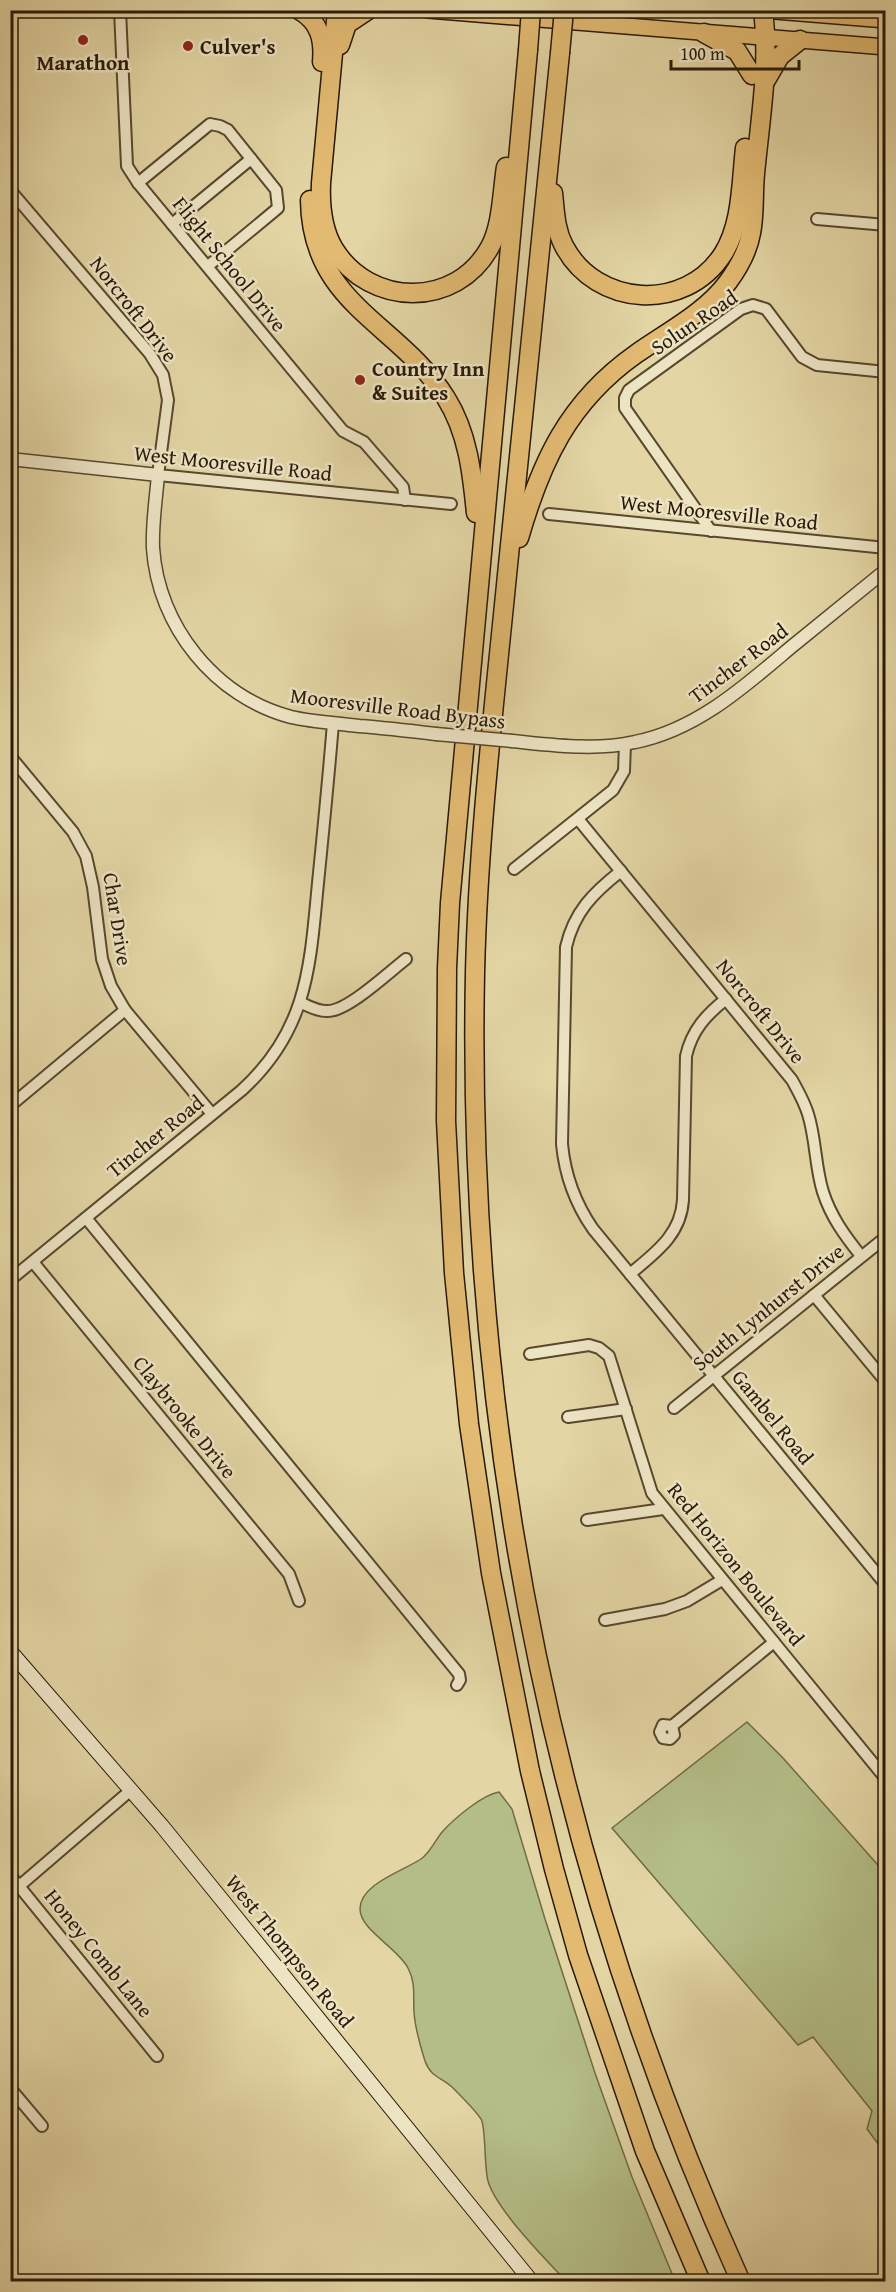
<svg xmlns="http://www.w3.org/2000/svg" width="896" height="2292" viewBox="0 0 896 2292" font-family="'Gentium Book Plus',serif">
	<style>
		.green { fill: #b4bd86; stroke: #6e6b46; stroke-width: 1.5 }
		.lines { fill: none; stroke-linecap: round; stroke-linejoin: round }
		.minor-casing { stroke: #57482e; stroke-width: 14 }
		.tertiary-casing { stroke: #57482e; stroke-width: 15 }
		.secondary-casing { stroke: #281907; stroke-width: 16 }
		.primary-casing { stroke: #281907; stroke-width: 18 }
		.motorway-casing { stroke: #281907; stroke-width: 21 }
		.minor { stroke: #ede4c4; stroke-width: 10 }
		.tertiary { stroke: #ede4c4; stroke-width: 12 }
		.secondary { stroke: #ede4c4; stroke-width: 14 }
		.primary { stroke: #e2ba72; stroke-width: 15 }
		.motorway { stroke: #e2ba72; stroke-width: 18 }
		.tertiary-bridge-casing { stroke: #57482e; stroke-width: 15; stroke-linecap: butt }
		.motorway-bridge-casing { stroke: #281907; stroke-width: 21; stroke-linecap: butt }
		.tertiary-bridge { stroke: #ede4c4; stroke-width: 12 }
		.motorway-bridge { stroke: #e2ba72; stroke-width: 18 }
		.poi-dot { fill: #8f2418; stroke: #ede4c4; stroke-width: 2 }
		.labels { text-anchor: middle; dominant-baseline: central; stroke-width: 5; stroke-linejoin: round; paint-order: stroke }
		.poi-label { font-size: 21px; font-weight: bold; fill: #281907; stroke: #ede4c4; text-anchor: start }
		.street-label { font-size: 21px; fill: #281907; stroke: #ede4c4 }
	</style>
	<rect width="100%" height="100%" fill="#e3d5a4"/>
	<filter id="stains"><feTurbulence type="fractalNoise" baseFrequency=".00333" numOctaves="4"/><feColorMatrix values="0 0 0 0 .2 0 0 0 0 .09 0 0 0 0 .02 0 0 0 .5 -.17"/></filter>
	<radialGradient id="worn" r=".72"><stop offset=".6" stop-color="#630" stop-opacity="0"/><stop offset="1" stop-color="#630" stop-opacity=".3"/></radialGradient>
	<!-- green -->
	<g class="green">
		<path d="M747,1722l36,36 102,115v280l-18,-24 5,-18 -59,-74 -15,8 -186,-217z"/>
		<path d="M499,1792l13,17 33,110 50,154 37,104 43,104h-109c-21,-22 -70,-72 -78,-100 -4,-14 -2,-55 -7,-62 -6,-9 -20,-23 -28,-31 -11,-11 -22,-10 -28,-27 -5,-16 -10,-33 -11,-49 -1,-16 2,-29 -6,-44 -10,-20 -48,-38 -48,-59 0,-25 43,-38 61,-50 10,-7 14,-19 22,-28 12,-13 39,-36 56,-39z"/>
	</g>
	<g class="lines">
		<defs>
			<g id="minor">
				<path d="M120,10l7,156 11,17 205,248 21,11 39,45 2,13"/>
				<path d="M138,183l72,-59 10,2 8,4 48,60 2,18 -70,58"/>
				<path d="M10,190l140,164 13,21 5,25 -10,75 293,29"/>
				<path d="M817,219l69,6"/>
				<path d="M172,224l79,-65"/>
				<path d="M549,514l337,34"/>
				<path d="M711,531l-86,-123v-10l4,-8 112,-81 12,-4 13,4 36,48 15,8 69,7"/>
				<path d="M10,756l63,76 13,24 7,31 9,72 9,27 14,24 87,104"/>
				<path d="M578,819l214,261c6,11 12,21 16,34 8,25 7,53 15,78 8,25 22,44 38,64"/>
				<path d="M514,869l99,-79 11,-19 1,-27"/>
				<path d="M621,871c-28,22 -47,41 -55,76l-4,197c3,32 13,59 31,85l293,356"/>
				<path d="M301,1003c8,3 17,9 27,8 20,0 61,-39 78,-52"/>
				<path d="M10,1106l115,-96"/>
				<path d="M86,1218l373,456 1,6 -3,5"/>
				<path d="M33,1262l256,312 10,27"/>
				<path d="M630,1274c25,-21 51,-39 53,-74l3,-144c6,-26 20,-41 40,-57"/>
				<path d="M10,1280l232,-190c69,-63 68,-130 77,-217 5,-50 10,-100 14,-150"/>
				<path d="M814,1295l72,87"/>
				<path d="M530,1354l59,-9 10,3 10,8 43,137 234,286"/>
				<path d="M674,1408l212,-171"/>
				<path d="M568,1417l58,-8"/>
				<path d="M587,1520l76,-11"/>
				<path d="M605,1620l60,-11 22,-8 35,-21"/>
				<path d="M672,1726l2,9 -4,4 -7,-1 -3,-6 3,-7 9,1 102,-84"/>
				<path d="M10,1875l147,181"/>
				<path d="M10,1894l121,-104"/>
				<path d="M10,2088l32,38"/>
			</g>
			<g id="tertiary">
				<path d="M10,459l148,16c-2,24 -6,49 -5,73 5,78 62,149 138,169 22,5 45,6 68,9 26,2 52,5 77,8"/>
				<path d="M512,741c41,4 83,10 123,1 61,-12 109,-55 155,-94 32,-26 64,-52 96,-78"/>
			</g>
			<path id="secondary" d="M10,1651l152,175 370,456"/>
			<g id="primary">
				<path d="M428,10l458,37"/>
				<path d="M762,10l124,10"/>
			</g>
			<g id="motorway">
				<path d="M299,10c21,12 25,30 23,52"/>
				<path d="M337,10l-16,173c-1,23 1,46 13,66 36,58 122,60 156,-2 12,-22 12,-55 16,-80"/>
				<path d="M704,33l33,18 15,24"/>
				<path d="M340,45l7,-21 21,-14"/>
				<path d="M528,50l-78,853 -3,65 -1,153 8,152 15,151 22,149 39,198 24,98 24,86 67,196 56,131"/>
				<path d="M560,53c-17,174 -36,348 -53,522 -13,133 -29,265 -32,398 -9,456 78,893 266,1309"/>
				<path d="M766,80l14,-24 20,-16"/>
				<path d="M553,193c2,18 2,36 11,53 32,61 121,67 159,8 19,-30 18,-71 22,-106"/>
				<path d="M310,200c1,105 89,123 136,198 22,35 26,75 30,115"/>
				<path d="M519,538c22,-76 49,-136 117,-184 31,-22 69,-41 92,-72 11,-15 20,-31 23,-49 4,-19 2,-40 4,-59 5,-54 15,-110 8,-163"/>
			</g>
		</defs>
		<!-- minor casing -->
		<use href="#minor" class="minor-casing"/>
		<!-- tertiary casing -->
		<use href="#tertiary" class="tertiary-casing"/>
		<!-- secondary casing -->
		<use href="#secondary" class="secondary-casing"/>
		<!-- primary casing -->
		<use href="#primary" class="primary-casing"/>
		<!-- motorway casing -->
		<use href="#motorway" class="motorway-casing"/>
		<!-- minor -->
		<use href="#minor" class="minor"/>
		<!-- tertiary -->
		<use href="#tertiary" class="tertiary"/>
		<!-- secondary -->
		<use href="#secondary" class="secondary"/>
		<!-- primary -->
		<use href="#primary" class="primary"/>
		<!-- motorway -->
		<use href="#motorway" class="motorway"/>
		<defs>
			<path id="tertiary-bridge" d="M436,734l76,7"/>
			<g id="motorway-bridge">
				<path d="M528,50l3,-40"/>
				<path d="M560,53l4,-43"/>
			</g>
		</defs>
		<!-- tertiary-bridge casing -->
		<use href="#tertiary-bridge" class="tertiary-bridge-casing"/>
		<!-- motorway-bridge casing -->
		<use href="#motorway-bridge" class="motorway-bridge-casing"/>
		<!-- tertiary-bridge -->
		<use href="#tertiary-bridge" class="tertiary-bridge"/>
		<!-- motorway-bridge -->
		<use href="#motorway-bridge" class="motorway-bridge"/>
	</g>
	<!-- markers -->
	<g class="poi-dot">
		<circle cx="83" cy="40" r="6"/>
		<circle cx="188" cy="46" r="6"/>
		<circle cx="360" cy="380" r="6"/>
	</g>
	<g class="labels">
		<!-- poi labels -->
		<g class="poi-label">
			<text x="200" y="46">Culver's</text>
			<text x="83" y="62" text-anchor="middle">Marathon</text>
			<text x="372" y="368">Country Inn<tspan x="372" dy="24">&amp; Suites</tspan></text>
		</g>
		<!-- street labels -->
		<g class="street-label">
			<text transform="translate(230 264) rotate(51)">Flight School Drive</text>
			<text transform="translate(134 309) rotate(52)">Norcroft Drive</text>
			<text transform="translate(694 322) rotate(-34)">Solun Road</text>
			<text transform="translate(233 463) rotate(6)">West Mooresville Road</text>
			<text transform="translate(719 512) rotate(6)">West Mooresville Road</text>
			<text transform="translate(738 663) rotate(-37)">Tincher Road</text>
			<text transform="translate(398 708) rotate(7)">Mooresville Road Bypass</text>
			<text transform="translate(118 919) rotate(81)">Char Drive</text>
			<text transform="translate(761 1011) rotate(51)">Norcroft Drive</text>
			<text transform="translate(155 1136) rotate(-39)">Tincher Road</text>
			<text transform="translate(768 1307) rotate(-39)">South Lynhurst Drive</text>
			<text transform="translate(185 1417) rotate(51)">Claybrooke Drive</text>
			<text transform="translate(773 1417) rotate(51)">Gambel Road</text>
			<text transform="translate(736 1564) rotate(51)">Red Horizon Boulevard</text>
			<text transform="translate(290 1951) rotate(51)">West Thompson Road</text>
			<text transform="translate(99 1953) rotate(51)">Honey Comb Lane</text>
		</g>
	</g>
	<!-- margin -->
	<rect width="896" height="2292" fill="none" stroke="#e3d5a4" stroke-width="36"/>
	<rect x="12" y="12" width="872" height="2268" fill="none" stroke="#281907" stroke-width="3"/>
	<rect x="18" y="18" width="860" height="2256" fill="none" stroke="#281907" stroke-width="1.5"/>
	<!-- scale -->
	<path d="M671 60v9h128v-9" fill="none" stroke="#281907" stroke-width="3"/>
	<text x="680" y="60" font-size="18" fill="#281907" stroke="#ede4c4" stroke-width="4.5" paint-order="stroke">100 m</text>
	<rect width="100%" height="100%" filter="url(#stains)"/>
	<rect width="100%" height="100%" fill="url(#worn)"/>
</svg>
